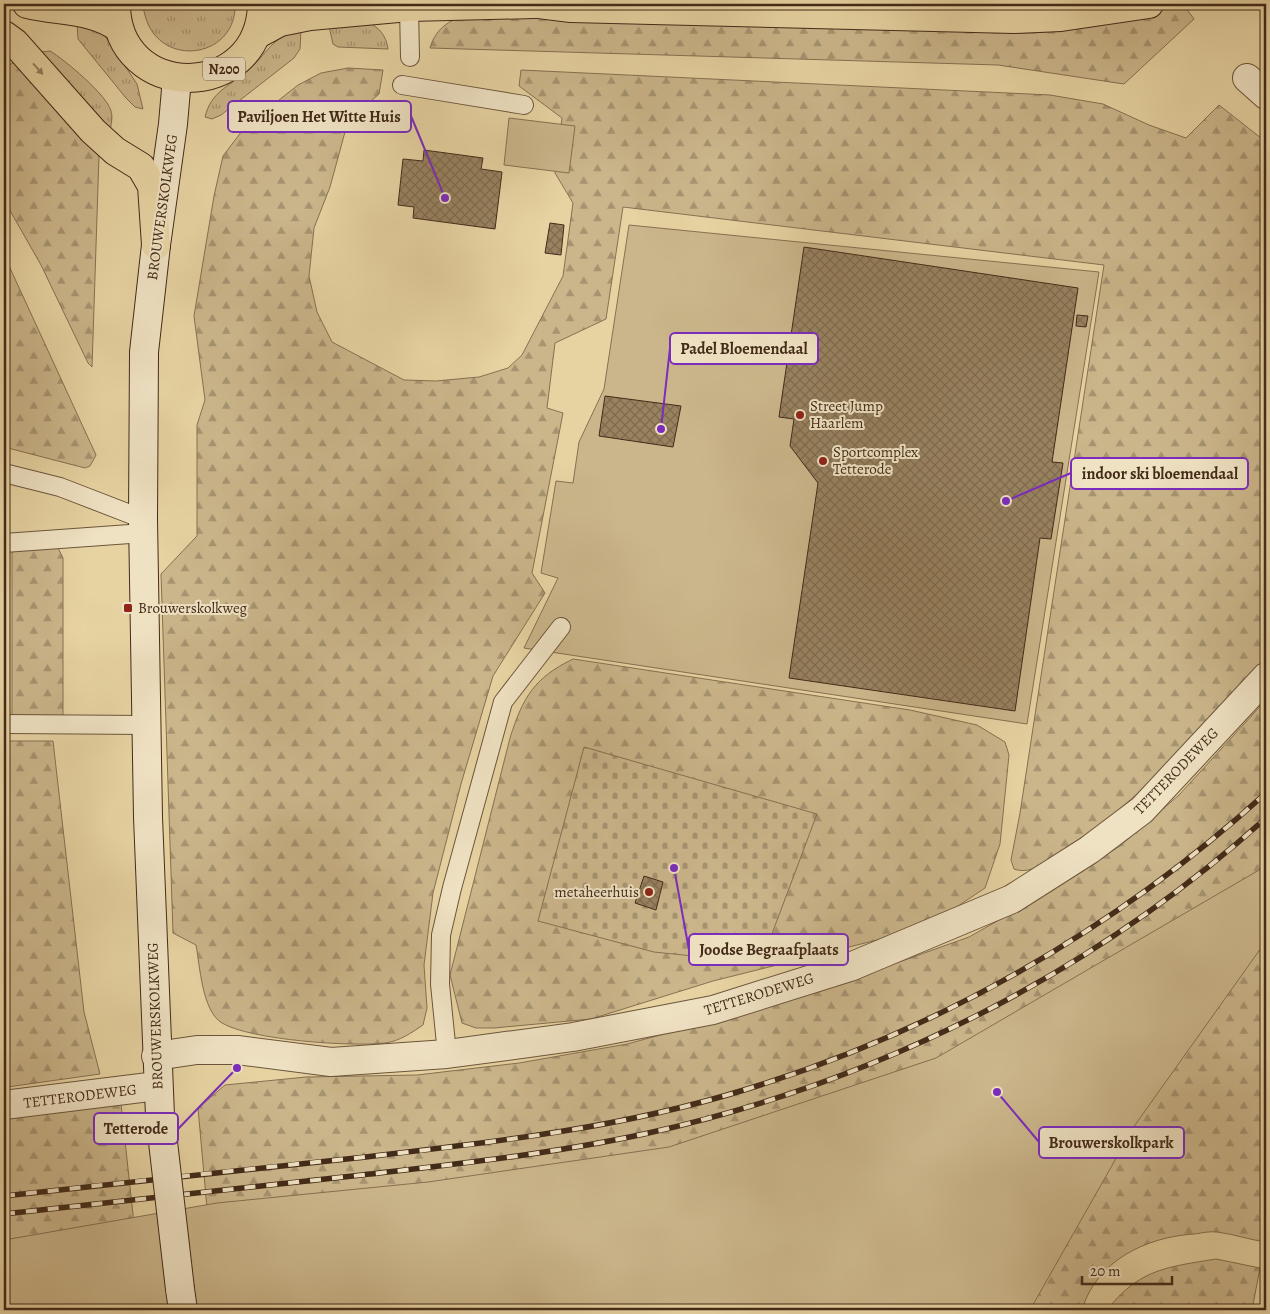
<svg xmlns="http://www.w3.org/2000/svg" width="1270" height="1314" viewBox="0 0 1270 1314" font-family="Alegreya,serif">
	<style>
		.grass { fill: url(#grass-tufts); stroke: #877052 }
		.forest { fill: url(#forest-firs); stroke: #877052 }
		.cemetery { fill: url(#cemetery-stones); stroke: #877052 }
		.green { fill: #cbb68b; stroke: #877052 }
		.building { fill: url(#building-cross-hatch); stroke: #432b19 }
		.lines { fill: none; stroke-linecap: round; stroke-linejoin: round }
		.service-casing { stroke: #6c553b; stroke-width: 20 }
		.minor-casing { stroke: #6c553b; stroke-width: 30 }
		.secondary-casing { stroke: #432b19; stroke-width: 30 }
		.primary-casing { stroke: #432b19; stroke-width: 30 }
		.service { stroke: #efe2c3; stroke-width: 18 }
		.minor { stroke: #efe2c3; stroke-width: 28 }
		.secondary { stroke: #efe2c3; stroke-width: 28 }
		.primary { stroke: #e7d3a2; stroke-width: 28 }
		.rail-casing { stroke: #432b19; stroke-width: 5.5 }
		.rail { stroke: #efe2c3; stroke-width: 4; stroke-dasharray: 11; stroke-linecap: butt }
		.secondary-bridge-casing { stroke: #432b19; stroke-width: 30; stroke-linecap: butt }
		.secondary-bridge { stroke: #efe2c3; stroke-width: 28 }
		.oneway { fill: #957f5e }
		.poi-dot { fill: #8f2418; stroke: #efe2c3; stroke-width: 2 }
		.labels { text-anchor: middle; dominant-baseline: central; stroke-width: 4; stroke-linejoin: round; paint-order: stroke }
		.shield { fill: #efe2c3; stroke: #77624c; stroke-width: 1 }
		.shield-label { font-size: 14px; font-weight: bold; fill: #432b19 }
		.street-label { font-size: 15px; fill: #432b19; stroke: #efe2c3 }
		.poi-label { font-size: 15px; fill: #432b19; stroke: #efe2c3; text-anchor: start }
		.leader { fill: none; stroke: #7b2cbf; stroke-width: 2 }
		.callout-dot { fill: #7b2cbf; stroke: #efe2c3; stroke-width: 2 }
		.callout { fill: #efe2c3; stroke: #7b2cbf; stroke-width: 2 }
		.callout-label { font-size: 16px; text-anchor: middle; font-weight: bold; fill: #432b19 }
	</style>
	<defs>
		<pattern id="grass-tufts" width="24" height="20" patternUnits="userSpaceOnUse" patternTransform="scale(1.25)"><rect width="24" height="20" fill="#cbb68b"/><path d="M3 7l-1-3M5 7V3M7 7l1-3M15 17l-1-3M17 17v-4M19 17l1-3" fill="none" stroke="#a69471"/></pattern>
		<pattern id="forest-firs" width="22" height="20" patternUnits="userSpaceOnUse" patternTransform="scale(1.25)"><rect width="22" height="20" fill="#cbb68b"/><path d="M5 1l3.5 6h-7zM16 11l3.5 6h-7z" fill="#a69471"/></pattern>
		<pattern id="cemetery-stones" width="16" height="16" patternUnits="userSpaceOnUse" patternTransform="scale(1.25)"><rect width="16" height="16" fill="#cbb68b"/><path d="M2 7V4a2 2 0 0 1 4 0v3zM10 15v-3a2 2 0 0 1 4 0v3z" fill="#a69471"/></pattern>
		<pattern id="building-cross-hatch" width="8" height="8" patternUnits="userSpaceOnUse" patternTransform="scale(1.25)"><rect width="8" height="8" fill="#988260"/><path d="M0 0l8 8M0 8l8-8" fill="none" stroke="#7e6b4e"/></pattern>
	</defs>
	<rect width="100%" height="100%" fill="#e7d3a2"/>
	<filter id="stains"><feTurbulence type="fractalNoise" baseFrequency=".004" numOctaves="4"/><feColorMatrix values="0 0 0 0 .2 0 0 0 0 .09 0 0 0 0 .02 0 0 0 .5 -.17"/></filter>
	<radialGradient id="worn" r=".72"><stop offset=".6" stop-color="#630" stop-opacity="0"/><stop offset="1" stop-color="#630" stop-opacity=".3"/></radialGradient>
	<!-- grass -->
	<g class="grass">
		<path d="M143,4h92c2,58 -86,67 -92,0z"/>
		<path d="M77,22l15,5 13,9 32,48 6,25 -8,-2 -9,-9 -48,-59z"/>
		<path d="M367,22c12,5 19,13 21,27l-50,-2 -5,-3 -4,-18z"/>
		<path d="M301,30l-1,19 -6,9 -73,57 -9,4 -7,-2c6,-25 23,-30 41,-45 22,-18 25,-36 55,-42z"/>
		<path d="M50,51c15,9 57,44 61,60 2,6 0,14 -1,20l-69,-79z"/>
	</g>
	<!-- forest -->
	<g class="forest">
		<path d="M1183,4l11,15 -70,65 -126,-19 -568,-17c6,-21 22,-30 42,-34l562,19c54,-5 97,-14 149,-29z"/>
		<path d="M1266,22v43l-5,-5c0,-12 -2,-28 5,-38z"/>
		<path d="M18,60l81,96 -7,211 -4,-4 -47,-98 -37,-65v-132z"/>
		<path d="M348,68l35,2 -4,24 -31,27 -18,66 -16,41 -5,48 8,36 15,30 72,38 32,1 43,-4 29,-9 14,-13 41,-79 10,-73 -18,-30 7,-55 -43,-32 2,-16 529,25 53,9 46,21 37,13 33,-33 47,37v516c-61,71 -127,145 -207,195 -13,9 -29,22 -45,16l-3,-9 9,-47 84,-548 -481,-58 -17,112 -51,24 -8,65 16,5 -31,160 13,20 -52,83 -32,108 -28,109 -9,72 3,43 -4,17c-12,8 -23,16 -38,18 -33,4 -135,-3 -163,-20 -20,-12 -22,-57 -26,-78l-23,-12 -12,-359 36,-38v-111l8,-25 -11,-84 20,-120 9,-40 22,-29 53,-42 23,-12z"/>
		<path d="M4,255l92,200 -6,11 -5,2 -81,-21z"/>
		<path d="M57,546l6,12v158h-51v-168z"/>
		<path d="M573,659l337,51 67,15 28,17 4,13 -9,89 -15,44 -42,28 -66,24 -164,41 -122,38 -97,9h-18l-14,-5 -12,-48 60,-237c13,-41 24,-60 63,-79z"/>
		<path d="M1266,700v542c-16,-2 -32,-8 -49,-10 -7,-1 -15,1 -23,2 -48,3 -98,27 -112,76h-207l-662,-35 -15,-167 27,-23 81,-8 111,-2 102,-12 108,-19 174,-47 168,-60 83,-47 68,-44 59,-51z"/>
		<path d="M4,741h49l31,271 16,62 -93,13 -3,-25z"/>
		<path d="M121,1104l14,129 -131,77v-193z"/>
		<path d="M1216,1259l44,9 -8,42h-145c32,-41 60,-43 109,-51z"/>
	</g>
	<!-- cemetery -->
	<path class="cemetery" d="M584,747l233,67 -56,149 -107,-11 -116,-31z"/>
	<!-- green -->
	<g class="green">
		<path d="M509,118l66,8 -6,47 -65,-8z"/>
		<path d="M629,225l470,47 -72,452 -503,-76 34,-70 -17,-5 15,-92 17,2 6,-41 25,-53z"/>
		<path d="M1266,866v75l-131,184 -105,185h-1026v-70l213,-37 211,-21 241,-35 267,-89z"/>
	</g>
	<!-- building -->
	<g class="building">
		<path d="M424,150l59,8 -2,11 21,3 -7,57 -82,-11 1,-11 -16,-2 5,-46 20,2z"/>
		<path d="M550,223l14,2 -3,30 -16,-2z"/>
		<path d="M804,247l274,41 -26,174 11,1 -12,76 -11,-1 -25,173 -226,-33 29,-195 -28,-37 4,-27 -15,-2z"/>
		<path d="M1077,315l11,1 -2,11 -10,-1z"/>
		<path d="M605,396l76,10 -8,41 -74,-11z"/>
		<path d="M644,876l19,6 -7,28 -21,-7z"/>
	</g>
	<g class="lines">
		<defs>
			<g id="service">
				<path d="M409,7l1,50"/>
				<path d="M402,85l122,20"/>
				<path d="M4,473l56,14 83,32"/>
				<path d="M4,543l140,-10"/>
				<path d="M4,724l143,1"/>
				<path d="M447,1054l-7,-70 1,-49 11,-47 51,-186 58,-75"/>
			</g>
			<g id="minor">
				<path d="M1247,78l19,17"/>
				<path d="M156,1056l41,-6h40l94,12 116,-8 126,-17 140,-27 137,-43 162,-68 77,-49 53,-40 124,-133"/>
				<path d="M4,1105l153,-19"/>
			</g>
			<g id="secondary">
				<path d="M160,1116l-12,-299 -5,-298 1,-167 12,-107 17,-121 4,-46"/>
				<path d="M180,1289l3,21"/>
			</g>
			<g id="primary">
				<path d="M27,4c33,8 63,4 92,24"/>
				<path d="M116,4c0,98 144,99 146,0"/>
				<path d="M539,4l32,4 443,11 47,-2 88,-13"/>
				<path d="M4,35l11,8 78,88 22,20 26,16 11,19 4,59"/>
				<path d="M256,35l24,-13 30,-6 99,-9 125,-3"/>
			</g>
		</defs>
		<!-- service casing -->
		<use href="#service" class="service-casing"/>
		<!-- minor casing -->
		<use href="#minor" class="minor-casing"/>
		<!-- secondary casing -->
		<use href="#secondary" class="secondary-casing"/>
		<!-- primary casing -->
		<use href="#primary" class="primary-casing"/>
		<!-- service -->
		<use href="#service" class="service"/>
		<!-- minor -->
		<use href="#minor" class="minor"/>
		<!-- secondary -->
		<use href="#secondary" class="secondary"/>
		<!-- primary -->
		<use href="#primary" class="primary"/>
		<defs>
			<g id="rail">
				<path d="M4,1196c117,-13 234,-26 352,-38 130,-15 262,-29 388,-68 194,-59 372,-161 522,-297"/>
				<path d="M4,1214c119,-13 238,-26 358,-39 94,-11 189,-21 282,-41 231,-51 446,-158 622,-316"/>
			</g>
		</defs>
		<!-- rail casing -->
		<use href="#rail" class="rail-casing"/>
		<!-- rail -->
		<use href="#rail" class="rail"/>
		<defs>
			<path id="secondary-bridge" d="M160,1116l20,173"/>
		</defs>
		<!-- secondary-bridge casing -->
		<use href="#secondary-bridge" class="secondary-bridge-casing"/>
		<!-- secondary-bridge -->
		<use href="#secondary-bridge" class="secondary-bridge"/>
	</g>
	<!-- one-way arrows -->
	<defs><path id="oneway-solid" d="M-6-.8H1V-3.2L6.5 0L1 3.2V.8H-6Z" transform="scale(1.25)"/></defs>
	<use class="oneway" href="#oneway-solid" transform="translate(38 69) rotate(48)"/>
	<!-- markers -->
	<g class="poi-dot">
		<circle cx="800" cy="415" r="5"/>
		<circle cx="823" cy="461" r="5"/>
		<rect x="123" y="603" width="10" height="10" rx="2.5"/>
		<circle cx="649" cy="892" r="5"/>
	</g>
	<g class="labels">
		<!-- shield labels -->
		<rect class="shield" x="203" y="57.5" width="42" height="23" rx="4"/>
		<g class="shield-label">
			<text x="224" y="69">N200</text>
		</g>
		<!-- street labels -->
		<g class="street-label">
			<text transform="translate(162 207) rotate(-82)">BROUWERSKOLKWEG</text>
			<text transform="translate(1176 771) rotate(-46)">TETTERODEWEG</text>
			<text transform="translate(759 994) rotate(-17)">TETTERODEWEG</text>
			<text transform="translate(155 1016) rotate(-92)">BROUWERSKOLKWEG</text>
			<text transform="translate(80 1096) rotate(-7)">TETTERODEWEG</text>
		</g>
		<!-- poi labels -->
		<g class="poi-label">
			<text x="810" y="406">Street Jump<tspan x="810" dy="17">Haarlem</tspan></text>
			<text x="833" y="452">Sportcomplex<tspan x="833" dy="17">Tetterode</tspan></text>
			<text x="138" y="608">Brouwerskolkweg</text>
			<text x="639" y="892" text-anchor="end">metaheerhuis</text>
		</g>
	</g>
	<!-- callouts -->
	<path class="leader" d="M445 198L411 116M661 429L670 348M1006 501L1071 473M674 868L689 950M237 1068L178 1129M997 1092L1039 1142"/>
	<g class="callout-dot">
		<circle cx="445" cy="198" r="5"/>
		<circle cx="661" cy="429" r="5"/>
		<circle cx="1006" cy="501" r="5"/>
		<circle cx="674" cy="868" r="5"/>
		<circle cx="237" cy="1068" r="5"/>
		<circle cx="997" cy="1092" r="5"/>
	</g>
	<g class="callout">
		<rect x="228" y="101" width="183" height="31" rx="5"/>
		<rect x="670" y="333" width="148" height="31" rx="5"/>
		<rect x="1071" y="458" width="177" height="31" rx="5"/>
		<rect x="689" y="934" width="159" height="31" rx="5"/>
		<rect x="94" y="1113" width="84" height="31" rx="5"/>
		<rect x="1039" y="1127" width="145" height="31" rx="5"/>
	</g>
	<g class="callout-label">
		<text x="319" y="122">Paviljoen Het Witte Huis</text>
		<text x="744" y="354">Padel Bloemendaal</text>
		<text x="1160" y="479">indoor ski bloemendaal</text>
		<text x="769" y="955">Joodse Begraafplaats</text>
		<text x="136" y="1134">Tetterode</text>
		<text x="1111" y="1148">Brouwerskolkpark</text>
	</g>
	<!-- margin -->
	<rect width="1270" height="1314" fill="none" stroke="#e7d3a2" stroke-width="20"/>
	<rect x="5" y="5" width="1260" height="1304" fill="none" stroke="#432b19" stroke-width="2.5"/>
	<rect x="10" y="10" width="1250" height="1294" fill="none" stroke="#432b19"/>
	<!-- scale -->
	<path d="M1082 1276v8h90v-8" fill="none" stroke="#432b19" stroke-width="2.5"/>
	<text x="1090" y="1276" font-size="15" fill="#432b19" stroke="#efe2c3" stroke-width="4" paint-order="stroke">20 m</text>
	<rect width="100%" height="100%" filter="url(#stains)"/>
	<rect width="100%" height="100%" fill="url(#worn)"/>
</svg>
